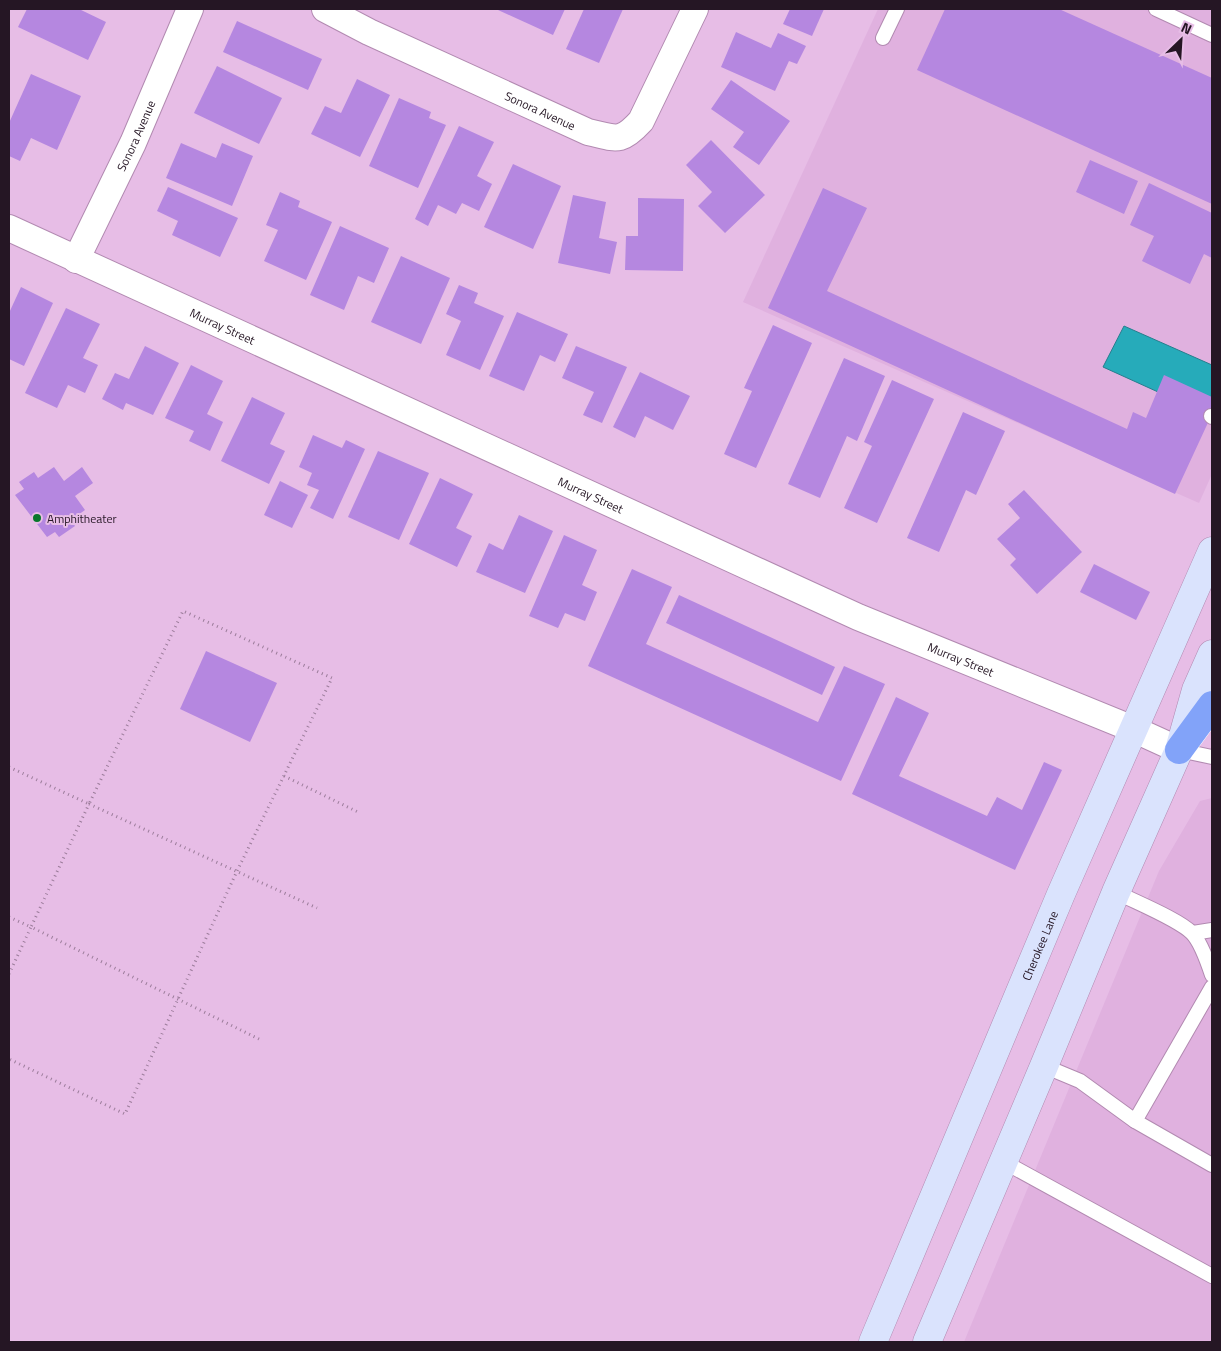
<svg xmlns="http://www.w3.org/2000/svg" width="1221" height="1351" viewBox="0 0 1221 1351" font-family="'Titillium Web',sans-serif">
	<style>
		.built { fill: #e0b1df }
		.water { fill: #26abba; stroke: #267e8d }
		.building { fill: #b587e0 }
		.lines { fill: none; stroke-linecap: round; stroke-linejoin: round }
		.service-casing { stroke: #b28ab1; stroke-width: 16 }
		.minor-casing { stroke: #b28ab1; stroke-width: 28 }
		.secondary-casing { stroke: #b28ab1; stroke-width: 29 }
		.motorway-casing { stroke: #fff; stroke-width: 29 }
		.path { stroke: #9c7d9b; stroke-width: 3; stroke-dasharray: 1 4; stroke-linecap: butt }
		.service { stroke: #fff; stroke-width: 14 }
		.minor { stroke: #fff; stroke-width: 26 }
		.secondary { stroke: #dae3fd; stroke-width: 28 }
		.motorway { stroke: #82a3f9; stroke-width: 28 }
		.poi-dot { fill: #08772b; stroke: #e7bde6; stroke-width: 2 }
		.labels { text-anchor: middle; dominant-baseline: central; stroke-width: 4; stroke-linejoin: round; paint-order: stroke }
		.street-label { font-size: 12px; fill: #251624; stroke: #e7bde6 }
		.poi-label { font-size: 12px; fill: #251624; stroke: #e7bde6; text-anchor: start }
	</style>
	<rect width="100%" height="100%" fill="#e7bde6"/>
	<!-- built -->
	<g class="built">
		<path d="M878,9h334v465l-13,29 -456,-201z"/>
		<path d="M1212,798v544h-248l195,-471 41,-70z"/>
	</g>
	<!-- water -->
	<path class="water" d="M1124,326l88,39 -1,51 -108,-49z"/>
	<!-- building -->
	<g class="building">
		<path d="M27,9h52l27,13 -18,38 -70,-33z"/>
		<path d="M499,9h66l-12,26 -55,-25z"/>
		<path d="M584,9h39l-24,54 -33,-14z"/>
		<path d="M790,9h34l-12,27 -29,-12z"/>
		<path d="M945,9h114l153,69v126l-295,-134z"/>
		<path d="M237,21l85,38 -14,31 -85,-38z"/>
		<path d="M736,32l35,16 7,-15 28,13 -9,18 -8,-3 -14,30 -54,-24z"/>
		<path d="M217,66l65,32 -23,46 -65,-31z"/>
		<path d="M31,74l50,22 -24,54 -26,-12 -11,23 -11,-5v-33z"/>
		<path d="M357,79l33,16 -30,62 -49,-23 14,-28 16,7z"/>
		<path d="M731,80l59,41 -31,44 -26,-18 11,-15 -33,-23z"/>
		<path d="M399,98l32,14 -2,6 17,7 -28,63 -49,-22z"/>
		<path d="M459,126l35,16 -17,34 15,8 -13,27 -17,-8 -6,11 -18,-9 -10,21 -13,-7z"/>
		<path d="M711,140l54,55 -40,38 -27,-27 14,-14 -26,-27z"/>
		<path d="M181,143l35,15 6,-15 31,13 -21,50 -66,-28z"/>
		<path d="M1090,160l48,21 -14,33 -48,-22z"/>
		<path d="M513,164l48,22 -28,63 -49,-22z"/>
		<path d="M1149,183l63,30v45l-8,-4 -14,30 -48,-23 12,-25 -24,-11z"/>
		<path d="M168,187l70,31 -18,39 -48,-22 6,-14 -21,-10z"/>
		<path d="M823,188l44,20 -40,83 300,138 6,-17 13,6 18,-43 48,22v17l-37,80 -407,-186z"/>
		<path d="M280,192l20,9 -2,6 34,15 -26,58 -42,-19 14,-31 -12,-5z"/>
		<path d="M573,195l33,7 -7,36 18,4 -7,32 -52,-11z"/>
		<path d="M638,198l46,1 -1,72 -58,-1 1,-34h12z"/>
		<path d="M340,226l49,22 -15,35 -16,-7 -14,34 -34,-15z"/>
		<path d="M401,256l49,22 -29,66 -50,-22z"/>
		<path d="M459,285l19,8 -4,10 30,13 -24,54 -34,-15 15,-34 -15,-7z"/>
		<path d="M21,287l32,16 -29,63 -15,-7v-46z"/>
		<path d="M66,308l34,16 -17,34 15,7 -13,28 -17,-8 -11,23 -32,-15z"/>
		<path d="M517,312l51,22 -13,28 -15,-7 -16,36 -35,-15z"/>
		<path d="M773,325l39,18 -56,125 -32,-14 28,-63 -8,-3z"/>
		<path d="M145,346l34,17 -26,52 -27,-12 -3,7 -21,-11 13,-26 14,6z"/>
		<path d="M576,346l51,21 -25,56 -19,-8 11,-23 -32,-14z"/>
		<path d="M844,358l41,18 -28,65 -10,-5 -27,62 -32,-14z"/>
		<path d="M191,365l32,16 -16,33 16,8 -13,29 -21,-10 5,-10 -29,-13z"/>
		<path d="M640,372l50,24 -17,34 -28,-14 -10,22 -22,-11z"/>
		<path d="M892,380l42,19 -57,124 -33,-15 28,-62 -8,-4z"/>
		<path d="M252,397l33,16 -15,31 15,7 -16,33 -48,-23z"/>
		<path d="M963,412l42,19 -29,64 -10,-5 -27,62 -32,-14z"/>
		<path d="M313,435l29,13 4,-8 19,9 -32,70 -23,-11 9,-18 -12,-5 5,-12 -13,-6z"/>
		<path d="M378,451l51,22 -30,67 -51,-23z"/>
		<path d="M54,467l10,14 18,-14 11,16 -18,13 10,14 -14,10 4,6 -16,11 -4,-5 -8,5 -32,-42 9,-6 -5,-7 15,-10 4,6z"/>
		<path d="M440,478l33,16 -17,34 16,8 -15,31 -48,-23z"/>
		<path d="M280,481l28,14 -16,33 -28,-13z"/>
		<path d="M1024,490l58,62 -45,42 -27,-29 6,-6 -19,-20 23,-21 -12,-14z"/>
		<path d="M519,515l34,16 -28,62 -49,-21 13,-29 14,7z"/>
		<path d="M564,535l33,15 -15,35 15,7 -12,29 -20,-8 -7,15 -29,-12z"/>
		<path d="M1094,564l56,28 -14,28 -56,-28z"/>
		<path d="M632,569l40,18 -26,57 172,78 26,-56 41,18 -44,97 -253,-115z"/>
		<path d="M679,595l156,72 -13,28 -156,-72z"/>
		<path d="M206,651l71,32 -27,59 -70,-33z"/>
		<path d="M896,697l33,16 -30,63 88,40 10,-19 25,13 22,-48 18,8 -47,100 -163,-76z"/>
	</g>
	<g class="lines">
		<defs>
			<g id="service">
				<path d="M1156,9l56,26"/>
				<path d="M883,38l14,-29"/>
				<path d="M1211,416l1,1"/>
				<path d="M1179,750l33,7"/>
				<path d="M1116,892c19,10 62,27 76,41 9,9 16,30 20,42"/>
				<path d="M1193,933l19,-3"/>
				<path d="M1044,1066l36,15 55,40 77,44"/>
				<path d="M1135,1121l77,-134"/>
				<path d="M1004,1162l208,114"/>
			</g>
			<g id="minor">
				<path id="s1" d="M325,9l44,23 219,100c28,6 32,12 53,-11l54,-112"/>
				<path id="s2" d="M9,228l849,389 275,112 46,21"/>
				<path id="s3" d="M76,260l57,-117 57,-134"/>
			</g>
			<g id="secondary">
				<path id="s4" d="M873,1342l188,-448 151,-343"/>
				<path d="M927,1342l117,-276 72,-174 63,-142 17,-60 16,-36"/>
			</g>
			<path id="motorway" d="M1179,750l33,-45"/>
		</defs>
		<!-- service casing -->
		<use href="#service" class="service-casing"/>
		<!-- minor casing -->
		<use href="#minor" class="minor-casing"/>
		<!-- secondary casing -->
		<use href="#secondary" class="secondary-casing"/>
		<!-- motorway casing -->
		<use href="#motorway" class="motorway-casing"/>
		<!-- path -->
		<g class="path">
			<path d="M9,767l80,37 94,-193 149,67 -95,193 -112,243 -116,-55"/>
			<path d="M284,776l76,37"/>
			<path d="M9,917l22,10 -22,47"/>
			<path d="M259,1039l-228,-112 58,-123 228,104"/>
		</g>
		<!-- service -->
		<use href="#service" class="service"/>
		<!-- minor -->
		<use href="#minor" class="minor"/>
		<!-- secondary -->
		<use href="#secondary" class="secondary"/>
		<!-- motorway -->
		<use href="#motorway" class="motorway"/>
	</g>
	<!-- markers -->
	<circle class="poi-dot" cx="37" cy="518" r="5"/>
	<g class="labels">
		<!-- street labels -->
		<g class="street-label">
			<text stroke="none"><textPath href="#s1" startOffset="238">Sonora Avenue</textPath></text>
			<text stroke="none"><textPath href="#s3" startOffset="138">Sonora Avenue</textPath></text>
			<text stroke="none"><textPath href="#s2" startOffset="235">Murray Street</textPath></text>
			<text stroke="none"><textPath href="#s2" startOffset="640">Murray Street</textPath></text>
			<text stroke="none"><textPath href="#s2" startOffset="1045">Murray Street</textPath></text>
			<text stroke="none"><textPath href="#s4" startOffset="430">Cherokee Lane</textPath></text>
		</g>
		<!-- poi labels -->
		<g class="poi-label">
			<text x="47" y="518">Amphitheater</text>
		</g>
	</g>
	<!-- border -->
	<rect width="1221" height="1351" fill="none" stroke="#251624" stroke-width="20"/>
	<!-- north arrow -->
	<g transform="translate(1181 40) rotate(25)" stroke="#e7bde6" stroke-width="4" paint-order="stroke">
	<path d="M0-4L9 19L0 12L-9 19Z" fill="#251624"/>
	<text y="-8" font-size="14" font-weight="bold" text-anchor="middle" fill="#251624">N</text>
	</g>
</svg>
